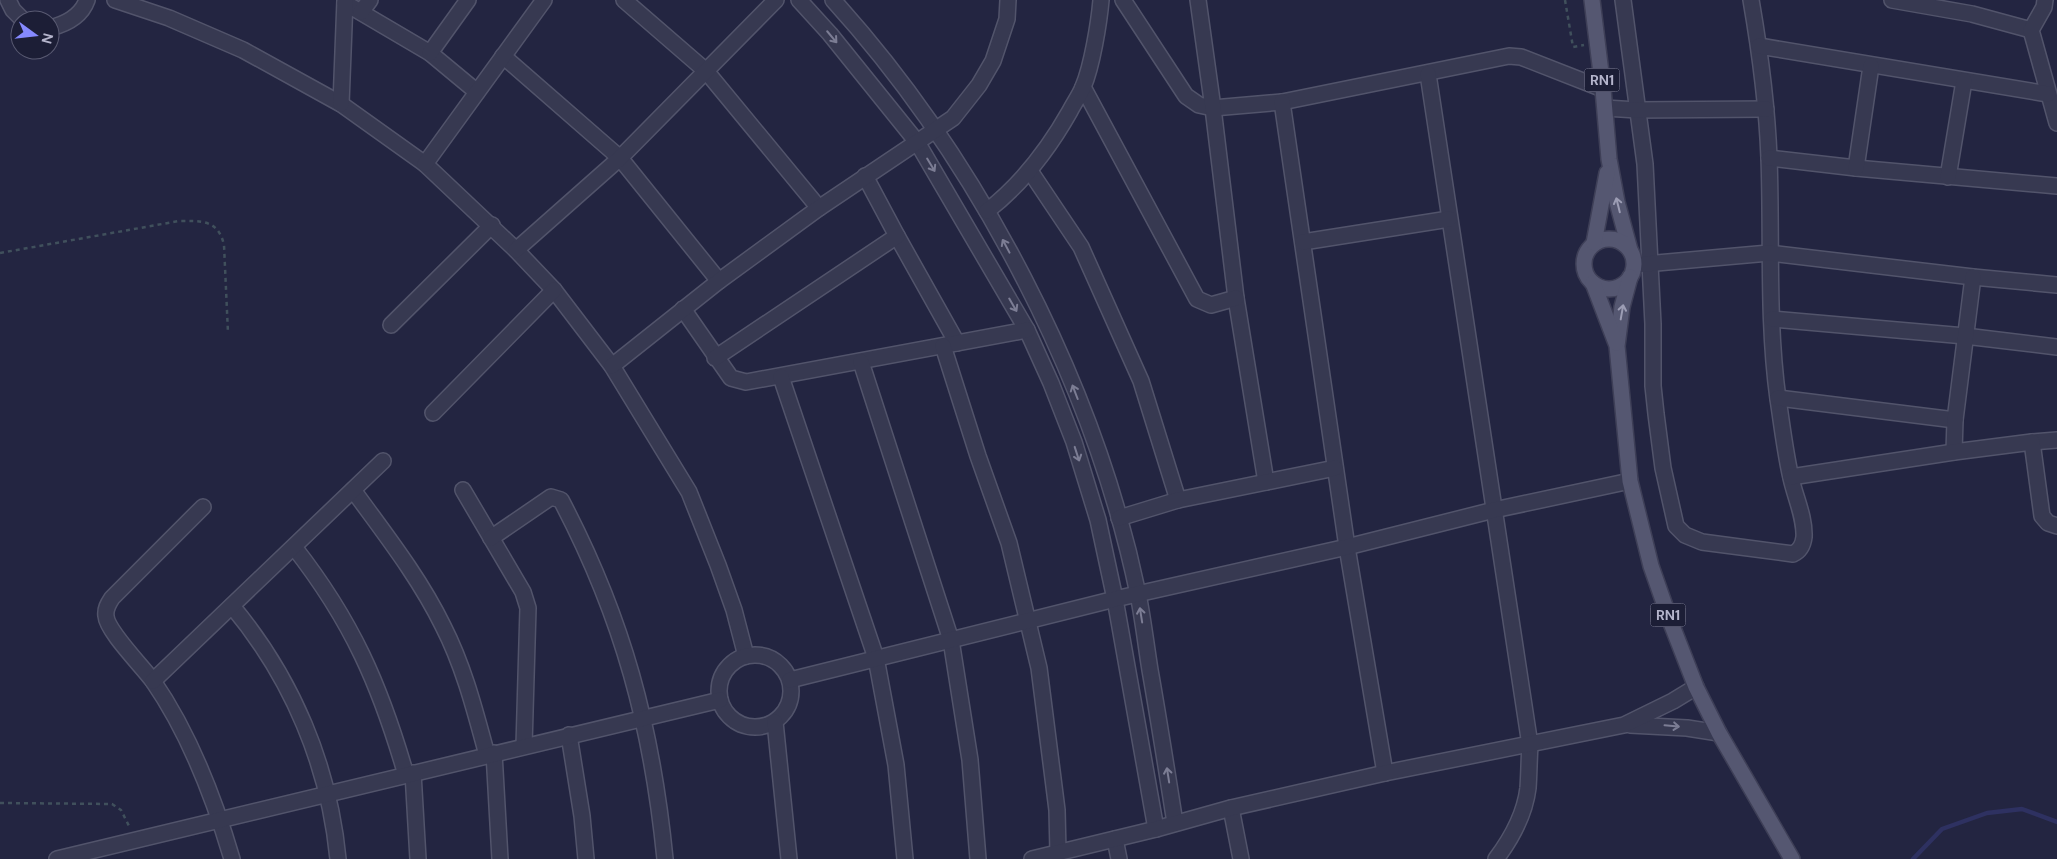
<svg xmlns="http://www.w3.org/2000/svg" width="2057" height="859" viewBox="0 0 2057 859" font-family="'DM Sans',sans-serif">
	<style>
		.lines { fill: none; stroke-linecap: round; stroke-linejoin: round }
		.stream { stroke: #2e3161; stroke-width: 4.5 }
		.street-casing { stroke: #52546b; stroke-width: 18 }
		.primary-casing { stroke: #3e3f57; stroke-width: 18 }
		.path { stroke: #40505c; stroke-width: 2.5; stroke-dasharray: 4 4; stroke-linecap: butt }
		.street { stroke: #373951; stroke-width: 15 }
		.primary { stroke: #555771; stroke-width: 15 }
		.oneway { stroke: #7c7d94 }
		.oneway2 { stroke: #9c9db4 }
		.labels { text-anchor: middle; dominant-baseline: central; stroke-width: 5; stroke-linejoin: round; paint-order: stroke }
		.shield { fill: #1c1e36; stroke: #86879e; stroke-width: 1 }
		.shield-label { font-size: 14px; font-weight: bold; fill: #b4b4cb }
	</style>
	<rect width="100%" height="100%" fill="#232541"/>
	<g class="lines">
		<!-- stream -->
		<path class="stream" d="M1913,859l29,-30 45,-16 35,-4 35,13"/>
		<defs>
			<g id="street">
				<path d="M8,0l5,10 10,10"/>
				<path d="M115,0l54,18 74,32 98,54 84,60 91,86 38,40 58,76 77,126 29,73 16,45 12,46"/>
				<path d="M624,0l82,71 113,137"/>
				<path d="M799,0l31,34 87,108 110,188 24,53 23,59 24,78 17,79 41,230"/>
				<path d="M833,0c145,160 261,382 305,594 5,25 8,51 12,76 9,51 17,102 25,153"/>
				<path d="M1123,0l63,96 13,9 14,3 69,-6 227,-46 12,1 82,32"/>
				<path d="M1198,0l15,108 23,190 30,184"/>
				<path d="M1623,0l22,164 8,160v62l3,28 7,54 13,58 9,9 17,7 91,12c7,-3 10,-9 11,-17 1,-20 -9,-40 -13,-59 -6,-26 -9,-53 -13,-79 -11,-80 -6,-161 -9,-241 -2,-53 -9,-106 -18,-158"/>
				<path d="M1892,0l80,14 59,16"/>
				<path d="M2045,0l-1,7 -13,23 26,93"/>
				<path d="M345,3l85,50 47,39"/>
				<path d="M361,12l9,-12"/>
				<path d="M50,28c16,-4 31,-11 37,-28"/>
				<path d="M1759,46l289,48"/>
				<path d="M430,53l38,-53"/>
				<path d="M503,56l117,102 99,123"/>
				<path d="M1428,74l102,671c-1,14 -1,29 -2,43 -3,25 -17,51 -32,71"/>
				<path d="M1083,87l114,212 14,6 25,-7"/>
				<path d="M1282,102l65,445 38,226"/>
				<path d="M341,104l4,-104"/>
				<path d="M1605,108l32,2 129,-1"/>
				<path d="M1769,158l87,10 201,18"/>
				<path d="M425,164l119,-164"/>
				<path d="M1856,168l15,-102"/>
				<path d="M1030,171l51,76 60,134 37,119"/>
				<path d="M1948,177l16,-96"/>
				<path d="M987,211c36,-28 61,-61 83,-100 4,-8 10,-16 13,-24 9,-21 16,-64 18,-87"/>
				<path d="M897,236l60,107"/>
				<path d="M1303,242l146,-23"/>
				<path d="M516,250l104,-92 156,-158"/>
				<path d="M1634,265l135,-12 204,24 84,8"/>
				<path d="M683,309l48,69 15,4 281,-52"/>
				<path d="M1772,319l193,17 92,11"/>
				<path d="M391,325l101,-100"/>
				<path d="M943,346l35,110 31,87 30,125 18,142 1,43"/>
				<path d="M715,358l182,-122 -32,-60"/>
				<path d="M861,362l90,278 19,120 8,99"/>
				<path d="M612,366l107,-85 100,-73 134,-90 26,-33 14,-24 14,-42 1,-19"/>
				<path d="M781,377l95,281 20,107 9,94"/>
				<path d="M1778,398l177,22"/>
				<path d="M433,413l121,-123"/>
				<path d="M2032,442l25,-2"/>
				<path d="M1954,452l1,-32 18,-143"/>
				<path d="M1791,477l163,-25 78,-10 10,74 6,7 9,3"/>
				<path d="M353,490c32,44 66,87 90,136 21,41 32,85 44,129"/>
				<path d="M463,490l60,102 5,16 -4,138"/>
				<path d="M203,507l-91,91c-4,6 -7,11 -6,18 1,15 36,50 47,65 36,52 61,117 79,178"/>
				<path d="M1119,518l59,-18 157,-32"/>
				<path d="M491,538l60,-41 10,3c62,118 91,227 104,359"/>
				<path d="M294,547c58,74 86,138 112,228"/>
				<path d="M232,606c60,72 97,159 106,253"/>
				<circle cx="755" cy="691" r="36"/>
				<path d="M790,680l325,-81 232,-52 147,-37 136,-29"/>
				<path d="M153,681l230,-220"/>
				<path d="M775,722l14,137"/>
				<path d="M1630,725l57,3 32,5"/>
				<path d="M569,735l13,81 4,43"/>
				<path d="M494,753l6,106"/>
				<path d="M413,773l5,86"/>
				<path d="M1231,808l10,51"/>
				<path d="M1115,839l4,20"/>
				<path d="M57,859l663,-159"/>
				<path d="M1032,859l124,-30 75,-21 154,-35 239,-48 49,-24 23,-14"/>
			</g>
			<g id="primary">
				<path d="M1592,0l11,89 6,70 8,43 13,48"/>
				<circle cx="1609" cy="264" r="25"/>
				<path d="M1594,243l13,-70"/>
				<path d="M1630,277l-8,30 -5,39 13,135 21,85 20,57 25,64 23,46 73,126"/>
				<path d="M1593,283l23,60"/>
			</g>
		</defs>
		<!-- street casing -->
		<use href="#street" class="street-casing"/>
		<!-- primary casing -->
		<use href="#primary" class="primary-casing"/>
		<!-- path -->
		<g class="path">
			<path d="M1565,0l8,47 11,-2"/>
			<path d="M0,253l179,-32c22,0 39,-2 45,24l4,88"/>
			<path d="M0,803l112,1 9,6 8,16"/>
		</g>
		<!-- street -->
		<use href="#street" class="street"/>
		<!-- primary -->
		<use href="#primary" class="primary"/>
	</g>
	<!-- one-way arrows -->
	<defs><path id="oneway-shaft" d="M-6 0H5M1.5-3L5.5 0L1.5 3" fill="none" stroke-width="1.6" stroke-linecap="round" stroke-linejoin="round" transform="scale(1.25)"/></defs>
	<g class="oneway">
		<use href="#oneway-shaft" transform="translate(832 37) rotate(50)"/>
		<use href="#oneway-shaft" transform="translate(931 165) rotate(59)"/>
		<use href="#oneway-shaft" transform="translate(1006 246) rotate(-118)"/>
		<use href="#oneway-shaft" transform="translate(1013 305) rotate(60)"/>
		<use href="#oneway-shaft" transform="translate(1075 392) rotate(-111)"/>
		<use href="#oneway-shaft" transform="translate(1077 454) rotate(72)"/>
		<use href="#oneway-shaft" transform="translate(1141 615) rotate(-99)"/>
		<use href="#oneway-shaft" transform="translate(1672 726) rotate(5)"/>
		<use href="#oneway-shaft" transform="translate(1168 775) rotate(-99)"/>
	</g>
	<g class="oneway2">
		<use href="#oneway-shaft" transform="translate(1618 205) rotate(-104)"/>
		<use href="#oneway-shaft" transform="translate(1622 312) rotate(-80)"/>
	</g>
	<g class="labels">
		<!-- shield labels -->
		<g class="shield">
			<rect x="1584.5" y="68.5" width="35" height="23" rx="4"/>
			<rect x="1650.5" y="603.5" width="35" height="23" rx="4"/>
		</g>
		<g class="shield-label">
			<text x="1602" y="80">RN1</text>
			<text x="1668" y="615">RN1</text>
		</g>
	</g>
	<!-- north arrow -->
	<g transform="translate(35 35) rotate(105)"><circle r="24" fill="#1c1e36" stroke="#595a72"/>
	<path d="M0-4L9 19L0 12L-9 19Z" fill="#8589ff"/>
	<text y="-8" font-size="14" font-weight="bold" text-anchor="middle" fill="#b4b4cb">N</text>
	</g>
</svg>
